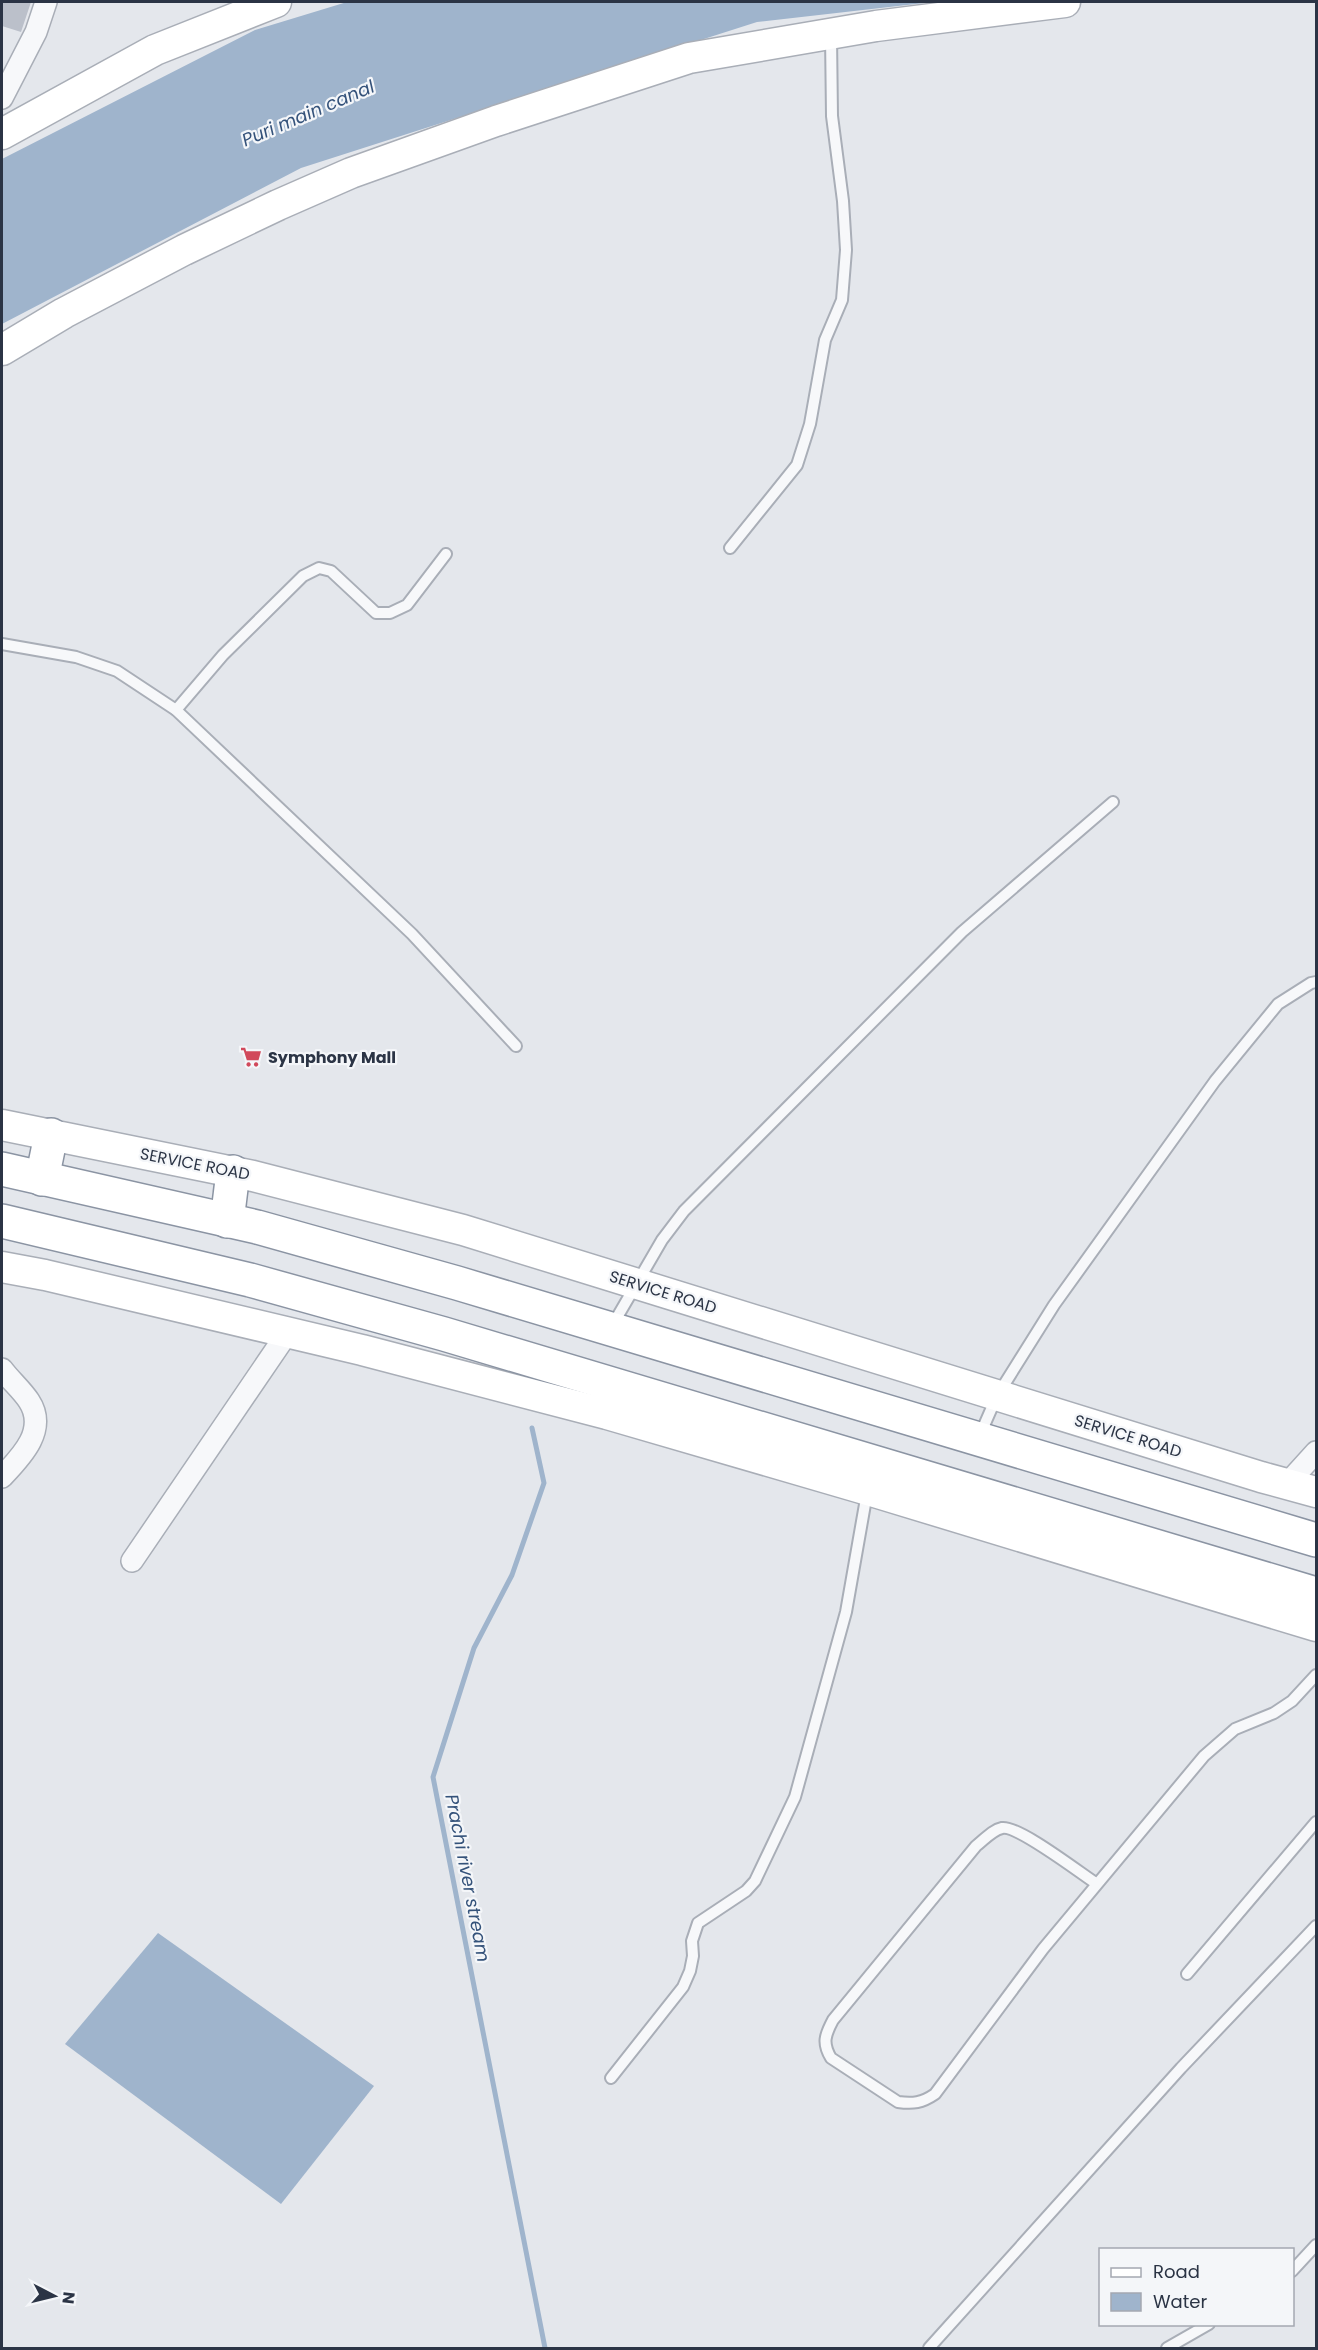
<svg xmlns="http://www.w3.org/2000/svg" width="1318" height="2350" viewBox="0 0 1318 2350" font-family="Poppins,sans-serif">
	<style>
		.water { fill: #9fb4cc }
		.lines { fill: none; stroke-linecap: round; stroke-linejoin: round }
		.stream { stroke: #9fb4cc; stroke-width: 5 }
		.building { fill: #bbc0ca }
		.lane-casing { stroke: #a9aeb7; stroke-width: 14 }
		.street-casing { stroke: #a9aeb7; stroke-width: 24 }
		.secondary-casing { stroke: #a9aeb7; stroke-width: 33 }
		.highway-casing { stroke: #8b94a3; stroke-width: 36 }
		.lane { stroke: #f7f8fa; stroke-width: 10 }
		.street { stroke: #f7f8fa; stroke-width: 21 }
		.secondary { stroke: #fff; stroke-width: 30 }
		.highway { stroke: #fff; stroke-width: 33 }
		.labels { text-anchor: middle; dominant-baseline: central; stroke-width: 4.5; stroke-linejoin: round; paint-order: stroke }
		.poi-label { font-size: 16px; font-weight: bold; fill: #2b3445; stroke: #f4f6f9; text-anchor: start }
		.street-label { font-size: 16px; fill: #2b3445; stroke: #f4f6f9 }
		.water-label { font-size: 18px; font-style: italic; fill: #34527a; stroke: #f4f6f9 }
	</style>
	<rect width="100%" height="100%" fill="#e4e7ec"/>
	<!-- water -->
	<g class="water">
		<path d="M347,2h586l-176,20 -456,146 -299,156v-165l253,-129z"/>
		<path d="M158,1933l216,153 -93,118 -216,-160z"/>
	</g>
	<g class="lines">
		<!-- stream -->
		<path class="stream" d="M532,1428l12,55 -32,92 -38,73 -41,129 112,571"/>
	</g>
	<!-- building -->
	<path class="building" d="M2,2h29l-10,30 -19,-6z"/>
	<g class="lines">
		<defs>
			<g id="lane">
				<path d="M730,548l67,-83 13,-41 15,-84 17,-40 4,-50 -3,-49 -11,-85 -1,-80"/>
				<path d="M2,644l74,13 41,14 59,39 236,224 104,112"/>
				<path d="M176,710l47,-55 80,-79 16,-8 12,3 45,42h14l17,-8 39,-51"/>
				<path d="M612,1326l50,-86 22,-29 278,-279 151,-130"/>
				<path d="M979,1437l18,-41 57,-91 161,-224 63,-77 33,-21 5,-1"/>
				<path d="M1097,1884c-17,-11 -79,-59 -95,-56 -10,2 -18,12 -26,18l-143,174c-8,15 -11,23 -2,38l67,44c15,2 24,1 37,-8l108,-145 161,-193 31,-27 39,-16 18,-12 24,-26"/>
				<path d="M1187,1974l129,-152"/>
				<path d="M611,2078l72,-91 7,-16 3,-15 -1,-15 6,-18 48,-32 9,-10 40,-84 51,-185 21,-119"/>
				<path d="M1292,2271l24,-26"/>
				<path d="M929,2348l252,-280 135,-142"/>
				<path d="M1167,2348l42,-24"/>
			</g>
			<g id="street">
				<path d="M2,98l34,-66 10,-30"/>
				<path d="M2,1369c8,11 20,21 27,32 19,29 -8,56 -27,76"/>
				<path d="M1287,1484l29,-32"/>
				<path d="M132,1561l156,-229"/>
			</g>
			<g id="secondary">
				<path d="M2,134l153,-84 121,-48"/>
				<path d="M2,350l62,-37 120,-63 94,-45 73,-32 145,-52 193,-63 187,-32 189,-24"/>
				<path d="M2,1125l251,51 210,54 798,247 55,15"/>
				<path d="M2,1267l43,8 317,75 245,64 261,76 448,136"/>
			</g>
			<g id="highway">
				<path d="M2,1169l255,58 200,56 859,257"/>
				<path d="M42,1179l9,-44"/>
				<path d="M2,1221l248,59 194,54 872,260"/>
				<path d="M227,1221l6,-49"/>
			</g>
		</defs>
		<!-- lane casing -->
		<use href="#lane" class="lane-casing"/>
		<!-- street casing -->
		<use href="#street" class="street-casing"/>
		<!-- secondary casing -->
		<use href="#secondary" class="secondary-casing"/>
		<!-- highway casing -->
		<use href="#highway" class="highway-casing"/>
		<!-- lane -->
		<use href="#lane" class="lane"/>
		<!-- street -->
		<use href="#street" class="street"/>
		<!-- secondary -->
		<use href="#secondary" class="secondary"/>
		<!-- highway -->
		<use href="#highway" class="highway"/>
	</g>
	<!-- icons -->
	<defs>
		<symbol id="supermarket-bare" viewBox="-9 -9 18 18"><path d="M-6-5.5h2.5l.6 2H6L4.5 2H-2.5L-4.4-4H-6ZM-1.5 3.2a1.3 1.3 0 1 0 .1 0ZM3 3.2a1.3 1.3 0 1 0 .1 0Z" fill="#d1495b" stroke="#f4f6f9" stroke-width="2.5" paint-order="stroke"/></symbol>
	</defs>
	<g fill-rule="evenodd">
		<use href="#supermarket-bare" x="236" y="1042" width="30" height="30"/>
	</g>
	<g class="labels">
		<!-- poi labels -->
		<g class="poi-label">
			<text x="268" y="1057">Symphony Mall</text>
		</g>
		<!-- street labels -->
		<g class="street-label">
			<text transform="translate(195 1164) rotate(11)">SERVICE ROAD</text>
			<text transform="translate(663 1292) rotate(17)">SERVICE ROAD</text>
			<text transform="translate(1128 1436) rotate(17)">SERVICE ROAD</text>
		</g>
		<!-- water labels -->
		<g class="water-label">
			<text transform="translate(308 113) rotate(-23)">Puri main canal</text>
			<text transform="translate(468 1878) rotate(79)">Prachi river stream</text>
		</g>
	</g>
	<!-- border -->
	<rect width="1318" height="2350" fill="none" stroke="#2b3445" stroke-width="6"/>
	<!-- legend -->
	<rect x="1099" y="2248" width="195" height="78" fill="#f4f6f9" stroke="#a4a8b1" stroke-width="1.5"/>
	<rect x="1111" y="2268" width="30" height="9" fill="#ffffff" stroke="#a4a8b1" stroke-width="1.5"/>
	<text x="1153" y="2278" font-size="18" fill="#2b3445">Road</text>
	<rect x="1111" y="2293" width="30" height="18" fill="#9fb4cc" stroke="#a4a8b1" stroke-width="1.5"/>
	<text x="1153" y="2308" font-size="18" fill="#2b3445">Water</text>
	<!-- north arrow -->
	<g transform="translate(54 2296) rotate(97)" stroke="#f4f6f9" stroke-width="4.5" paint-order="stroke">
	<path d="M0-4.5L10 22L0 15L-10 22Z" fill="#2b3445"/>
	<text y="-9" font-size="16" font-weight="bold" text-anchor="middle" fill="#2b3445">N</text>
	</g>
</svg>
